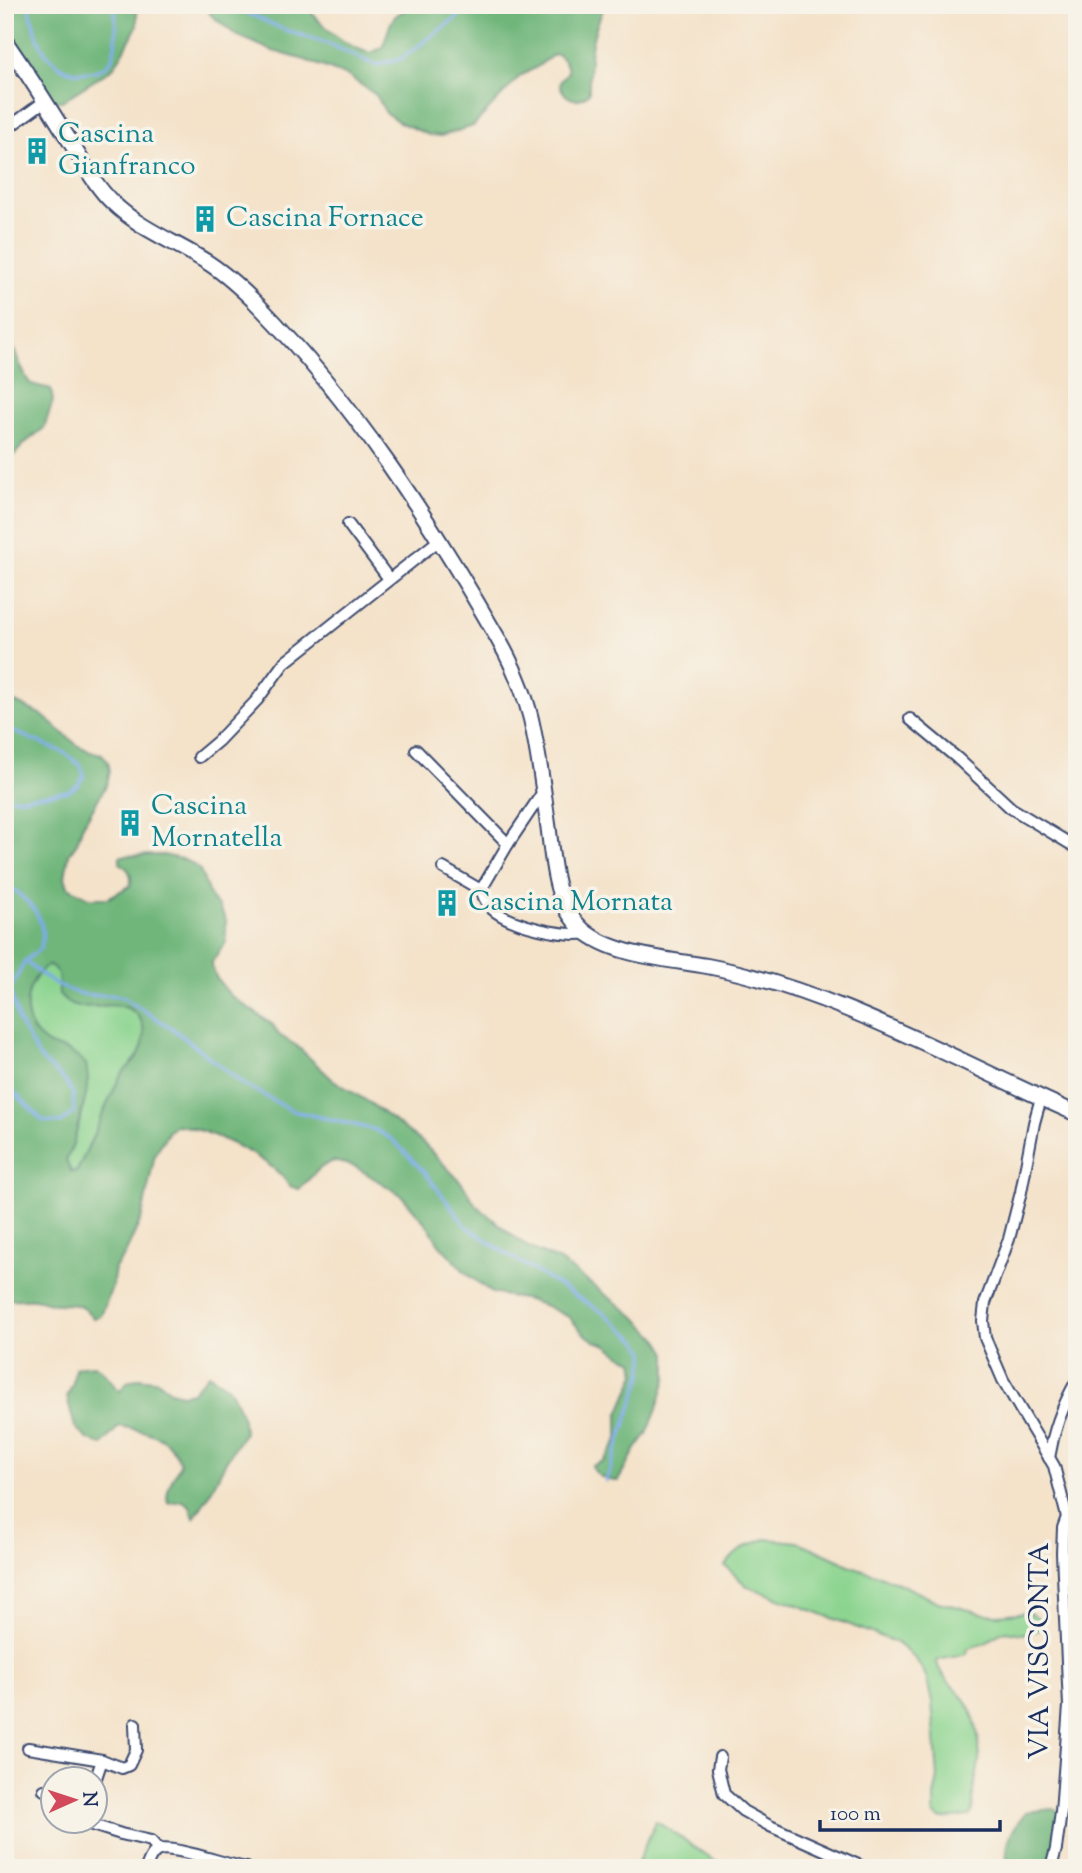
<svg xmlns="http://www.w3.org/2000/svg" width="1082" height="1873" viewBox="0 0 1082 1873" font-family="'Sorts Mill Goudy',serif">
	<style>
		.green { fill: #8bd48f; stroke: #538276; stroke-width: 2 }
		.forest { fill: #70b67a; stroke: #46726c; stroke-width: 2; fill-rule: evenodd }
		.lines { fill: none; stroke-linecap: round; stroke-linejoin: round }
		.stream { stroke: #7dace7; stroke-width: 3.5 }
		.minor-casing { stroke: #3c4a6e; stroke-width: 14 }
		.tertiary-casing { stroke: #3c4a6e; stroke-width: 18 }
		.minor { stroke: #fff; stroke-width: 10 }
		.tertiary { stroke: #fff; stroke-width: 14 }
		.labels { text-anchor: middle; dominant-baseline: central; stroke-width: 7; stroke-linejoin: round; paint-order: stroke }
		.culture-label { font-size: 28px; fill: #0d838f; stroke: #f7f3e8; text-anchor: start }
		.street-label { font-size: 28px; fill: #1b2f5e; stroke: #f7f3e8 }
	</style>
	<rect width="100%" height="100%" fill="#f7f3e8"/>
	<filter id="ink" filterUnits="userSpaceOnUse"><feTurbulence type="fractalNoise" baseFrequency=".0143" numOctaves="2"/><feDisplacementMap in="SourceGraphic" scale="14" xChannelSelector="R" yChannelSelector="G"/><feConvolveMatrix kernelMatrix="1 2 1 2 8 2 1 2 1" color-interpolation-filters="sRGB"/></filter>
	<filter id="wash" filterUnits="userSpaceOnUse"><feTurbulence type="fractalNoise" baseFrequency=".00686" numOctaves="4" result="noise"/><feDisplacementMap in="SourceGraphic" scale="28" xChannelSelector="R" yChannelSelector="G"/><feGaussianBlur stdDeviation="1.57" result="paint"/><feColorMatrix in="noise" values="0 0 0 0 0 0 0 0 0 0 0 0 0 0 0 0 0 1.4 0 .05"/><feComposite in="paint" operator="in"/></filter>
	<g filter="url(#wash)">
		<rect width="100%" height="100%" fill="#f4e2c9"/>
		<!-- green -->
		<g class="green">
			<path d="M49,964l6,3 4,6v9l38,25c32,-8 56,10 44,44 -5,13 -15,26 -22,38 -15,27 -30,53 -42,82l-6,1 -5,-11 16,-46 6,-37 -18,-26c-12,-3 -26,-7 -34,-18 -17,-22 -10,-56 13,-70z"/>
			<path d="M765,1539l34,3 50,23 45,16 44,21 47,12 13,1 31,-3 11,7 -1,11 -16,4 -18,-3 -12,6 -7,6 -18,5 -1,5c-10,6 -21,3 -30,8 2,17 22,28 31,44 9,16 14,44 10,63 -1,9 -5,17 -5,26 0,7 2,17 -3,21 -2,2 -26,4 -31,4l-5,-5v-17l4,-20 -6,-75 -6,-26 -10,-17 -21,-17 -148,-56 -22,-20c11,-16 23,-21 40,-27z"/>
			<path d="M656,1821l69,47h-90z"/>
		</g>
		<!-- forest -->
		<g class="forest">
			<path d="M5,5h132v21l-14,27 -11,16 -50,32h-13l-44,-71z"/>
			<path d="M205,5h100c18,22 37,40 65,48l12,-5c11,-25 3,-31 33,-42l190,-1c-16,35 -16,50 -16,88 -11,11 -24,7 -29,-8l1,-5 7,-8c0,-8 -5,-13 -11,-18l-4,1 -16,12 -17,9 -47,50 -32,10 -12,-1 -28,-12 -15,-10 -10,-18 -28,-19 -43,-16 -32,-9 -37,-16 -25,-20z"/>
			<path d="M5,331c8,12 18,46 25,52 4,3 15,4 21,6l2,12 -9,27 -19,15 -11,12 -9,5z"/>
			<path d="M5,697l37,18 35,30 14,7 11,2 6,8 2,9 -3,13 -25,43 -5,16 -8,11 -4,23 3,10 21,11h19l22,-12c3,-11 -1,-17 -10,-23v-7l43,-1 19,4 9,4 9,7 11,29 8,8 7,13v22l-14,20v6l5,11 13,16 43,30 6,10 18,11 35,33 38,24 52,39 40,41 14,22 31,26 21,16 32,14 77,57 22,22 8,13v23l-10,33 -10,25 -11,15 -18,32c-11,0 -22,-4 -26,-15l12,-5 14,-22v-23l18,-42 -2,-13 -14,-6 -13,-10 -12,-4 -12,-8 -14,-16 -23,-11 -18,-6 -36,-7 -26,-20 -27,-29 -10,-17 -28,-32 -47,-29 -21,-5 -13,7 -21,21 -10,-3c-13,-26 -84,-59 -113,-61l-7,6 -14,23 -13,63 -17,37 -10,14 -3,19 -11,29 -8,2c-10,-15 -20,-14 -36,-14 -7,0 -15,-4 -23,-5 -10,-1 -19,2 -29,-1zM49,965c13,6 9,16 10,29 3,3 8,9 12,11 18,6 36,-4 54,2 19,6 23,27 15,45 -4,10 -15,16 -20,25 -16,31 -28,64 -43,94l-6,1 -5,-11 7,-17 13,-49 2,-17 -2,-14c-6,-4 -11,-10 -18,-13 -14,-5 -17,-3 -29,-14 -21,-19 -13,-59 10,-72z"/>
			<path d="M94,1365c14,8 15,16 26,26l7,-9 13,-4 19,3 11,10 12,3 10,-2 16,-18 16,10 9,10 10,25 1,14 -19,30 -17,34 -14,21 -4,-12 -7,-5 -15,2c-4,-13 7,-27 12,-39 -9,-29 -34,-33 -61,-38l-17,19 -15,-6 -12,-12 -8,-30 6,-14 2,-15 7,-2z"/>
			<path d="M1052,1809l9,3 -10,56h-44c-2,-25 3,-37 19,-56z"/>
		</g>
		<g class="lines">
			<!-- stream -->
			<g class="stream">
				<path d="M28,5c4,13 9,37 17,47 4,5 11,12 16,15 15,10 47,7 52,-12 5,-16 3,-34 1,-50"/>
				<path d="M230,5l55,25 44,14 46,21 26,-6 72,-54"/>
				<path d="M5,728l60,25 16,13 3,10 -6,9 -9,6 -46,7h-18"/>
				<path d="M5,882c23,20 43,32 36,66l-16,13 -15,29 9,32 20,35 26,24 8,13 1,18 -13,11 -18,-2 -31,-31h-7"/>
				<path d="M25,961c17,15 35,29 58,33 13,3 26,-1 39,3l51,32 70,55 50,27 83,19 17,10 33,34 40,52 36,25 102,62 34,28 7,11 -3,23 -36,106"/>
			</g>
		</g>
	</g>
	<g filter="url(#ink)">
		<g class="lines">
			<defs>
				<g id="minor">
					<path d="M5,130l40,-29"/>
					<path d="M348,524l41,55"/>
					<path d="M910,719l47,39 54,50 66,40"/>
					<path d="M416,750l92,94"/>
					<path d="M199,757l19,-16 39,-41 27,-37 154,-122"/>
					<path d="M543,792l-35,52 -27,46c3,9 7,17 15,22 20,14 67,25 91,21"/>
					<path d="M443,868l38,22"/>
					<path d="M1041,1098l-7,25 -13,69 -12,47 -24,64 -2,18 2,17 18,42 51,86 13,51"/>
					<path d="M1049,1458c4,-26 14,-53 27,-76"/>
					<path d="M28,1748l74,12 -8,24"/>
					<path d="M720,1757l-2,12 6,25 19,17 27,15 95,42"/>
					<path d="M102,1760l20,8 7,-3 7,-15 -1,-26"/>
					<path d="M44,1790l8,3"/>
					<path d="M85,1820l1,3 35,11 30,7 8,9"/>
					<path d="M146,1868c3,-7 5,-15 13,-18 14,-5 68,15 88,18"/>
					<path d="M1051,1868l5,-19 5,-37 8,-106 -7,-153 1,-25 4,-11"/>
				</g>
				<path id="tertiary" d="M5,41c23,33 45,68 66,102 13,21 25,44 42,60 28,27 65,40 97,61 18,12 34,27 49,42 95,97 171,214 238,331 15,26 27,53 34,82 8,35 12,70 17,105 5,36 5,79 35,106 30,26 86,29 124,36 127,24 251,96 370,148"/>
			</defs>
			<!-- minor casing -->
			<use href="#minor" class="minor-casing"/>
			<!-- tertiary casing -->
			<use href="#tertiary" class="tertiary-casing"/>
			<!-- minor -->
			<use href="#minor" class="minor"/>
			<!-- tertiary -->
			<use href="#tertiary" class="tertiary"/>
		</g>
	</g>
	<!-- icons -->
	<defs>
		<symbol id="building-bare" viewBox="-9 -9 18 18"><path d="M-4-6H4V6H1V3H-1V6H-4ZM-2.5-4.3h1.7v1.8h-1.7ZM.8-4.3h1.7v1.8H.8ZM-2.5-1h1.7V.8h-1.7ZM.8-1h1.7V.8H.8Z" fill="#0f9aa8" stroke="#f7f3e8" stroke-width="2.5" paint-order="stroke"/></symbol>
	</defs>
	<g fill-rule="evenodd">
		<use href="#building-bare" x="18" y="132" width="38" height="38"/>
		<use href="#building-bare" x="186" y="200" width="38" height="38"/>
		<use href="#building-bare" x="111" y="804" width="38" height="38"/>
		<use href="#building-bare" x="428" y="884" width="38" height="38"/>
	</g>
	<g class="labels">
		<!-- culture labels -->
		<g class="culture-label">
			<text x="58" y="135">Cascina<tspan x="58" dy="32">Gianfranco</tspan></text>
			<text x="226" y="219">Cascina Fornace</text>
			<text x="151" y="807">Cascina<tspan x="151" dy="32">Mornatella</tspan></text>
			<text x="468" y="903">Cascina Mornata</text>
		</g>
		<!-- street labels -->
		<g class="street-label">
			<text transform="translate(1041 1651) rotate(-90)">VIA VISCONTA</text>
		</g>
	</g>
	<!-- margin -->
	<rect width="1082" height="1873" fill="none" stroke="#f7f3e8" stroke-width="28"/>
	<!-- north arrow -->
	<g transform="translate(74 1800) rotate(87)"><circle r="33" fill="#f7f3e8" stroke="#9fa5b1" stroke-width="2"/>
	<path d="M0-5L12 26L0 18L-12 26Z" fill="#d1495b"/>
	<text y="-10" font-size="19" font-weight="bold" text-anchor="middle" fill="#1b2f5e">N</text>
	</g>
	<!-- scale -->
	<path d="M820 1820v10h180v-10" fill="none" stroke="#1b2f5e" stroke-width="3.5"/>
	<text x="830" y="1820" font-size="21" fill="#1b2f5e" stroke="#f7f3e8" stroke-width="5" paint-order="stroke">100 m</text>
</svg>
